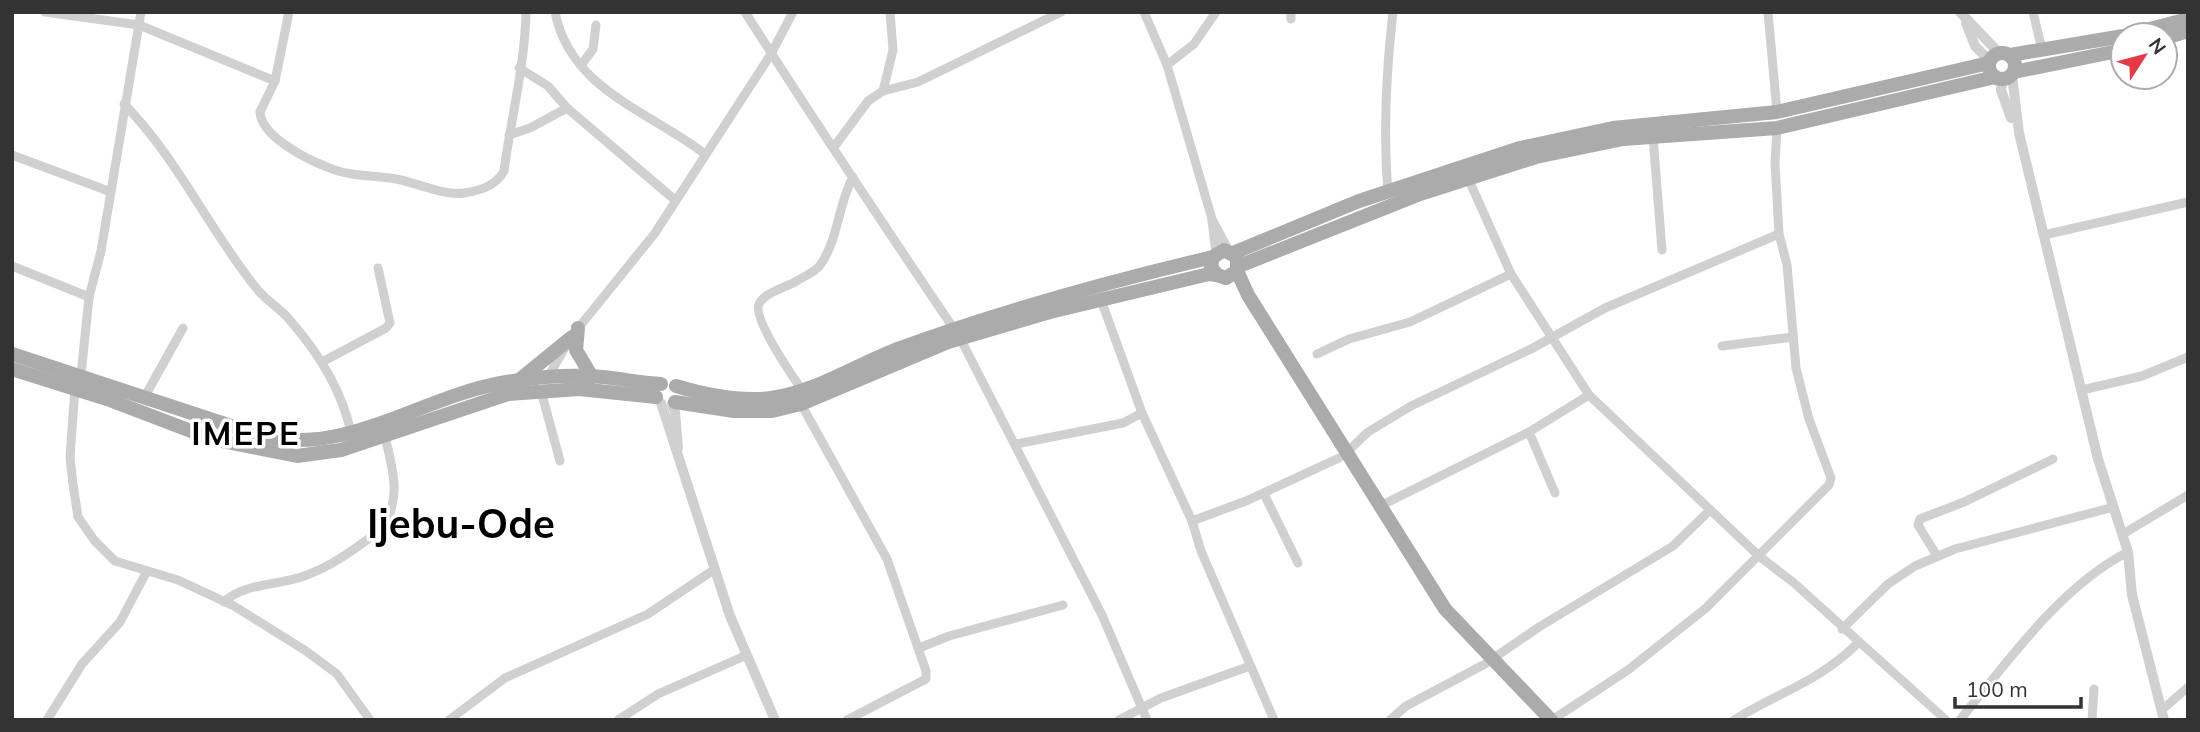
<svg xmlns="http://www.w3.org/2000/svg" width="2200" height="732" viewBox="0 0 2200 732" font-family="Mulish,sans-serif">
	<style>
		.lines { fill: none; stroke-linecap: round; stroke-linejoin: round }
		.minor { stroke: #d0d0d0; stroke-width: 9 }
		.tertiary { stroke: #d0d0d0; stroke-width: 10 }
		.primary { stroke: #ababab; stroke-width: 14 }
		.labels { text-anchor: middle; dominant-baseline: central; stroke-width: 7; stroke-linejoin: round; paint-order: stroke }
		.district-label { font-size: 33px; font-weight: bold; letter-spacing: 2px; fill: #000; stroke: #fff }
		.town-label { font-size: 40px; font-weight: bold; fill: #000; stroke: #fff }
	</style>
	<rect width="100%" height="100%" fill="#fff"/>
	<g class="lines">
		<!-- minor -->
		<g class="minor">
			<path d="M45,12l94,13 136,56"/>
			<path d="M289,12l-14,69 -15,31c1,24 46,47 67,55 22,10 51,8 74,13 18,4 45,16 63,13 16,-2 32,-7 40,-22 7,-53 21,-106 22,-159"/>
			<path d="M555,12c15,78 96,100 150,142"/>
			<path d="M745,12c68,107 138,212 209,317"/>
			<path d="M1144,12l23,53 45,154 17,32"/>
			<path d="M1291,12v7"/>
			<path d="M1768,12l9,100"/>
			<path d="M2033,12l9,38"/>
			<path d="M582,64l11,-15 3,-24"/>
			<path d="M1167,65l27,-21 22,-32"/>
			<path d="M519,68l29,18 19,22 108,92"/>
			<path d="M883,91l35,-9 143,-70"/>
			<path d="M124,104c54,55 85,126 133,185 9,11 22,19 31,29 30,34 54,71 63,115"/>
			<path d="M509,135l21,-7 37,-20"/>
			<path d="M1653,137l9,113"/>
			<path d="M834,147l34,-46 15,-10 10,-41 -3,-38"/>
			<path d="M12,155l99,37"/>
			<path d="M1468,178l43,96 78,121 170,161 35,27 152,137"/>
			<path d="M1388,193c-5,-62 -2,-120 5,-181"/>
			<path d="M1212,221l4,32"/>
			<path d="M2044,235l144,-33"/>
			<path d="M12,266l77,31"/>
			<path d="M1101,300l41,113 50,108 9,30 73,169"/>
			<path d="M576,331l79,-98 116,-179 22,-42"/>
			<path d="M961,340l141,275 45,105"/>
			<path d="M1722,346l71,-9"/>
			<path d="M1317,354l32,-15 61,-17 101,-48"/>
			<path d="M322,362l64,-34 4,-5 -12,-55"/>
			<path d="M81,375l8,-78 12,-46 40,-239"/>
			<path d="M548,377l18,-31"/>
			<path d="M75,388l-5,69 3,27 5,33 16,23 21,21 63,19 56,26 72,45 31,23 33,46"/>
			<path d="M802,390c-9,-13 -50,-72 -43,-86 5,-11 25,-16 36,-22 9,-6 20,-9 26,-18 18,-27 17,-60 32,-87"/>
			<path d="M2082,390l60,-14 46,-19"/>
			<path d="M541,391l19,70"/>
			<path d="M144,398l39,-70"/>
			<path d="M801,404l86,155 39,112v8l-79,41"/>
			<path d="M1529,432l26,61"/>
			<path d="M1016,444l107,-21 19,-10"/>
			<path d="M1346,453l22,-21 43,-26 120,-57 74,-41 174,-74"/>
			<path d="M1264,494l34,69"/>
			<path d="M1380,506l149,-74 60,-37"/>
			<path d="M1192,521l54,-20 93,-43"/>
			<path d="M2123,534l65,-39"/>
			<path d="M1937,556l-19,-31 2,-6 44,-17 89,-43"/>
			<path d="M224,602c21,-20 56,-16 83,-27 27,-10 52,-29 75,-46 20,-31 11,-59 3,-92"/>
			<path d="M1842,629l46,-45 27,-18 40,-17 159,-42"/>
			<path d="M919,648l30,-12 114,-31"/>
			<path d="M2162,710l26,-23"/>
			<path d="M47,720l35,-56 38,-42 27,-51"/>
			<path d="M449,720l56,-42 143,-64 67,-45"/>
			<path d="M618,720l40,-26 89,-39"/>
			<path d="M1119,720l42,-22 89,-32"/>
			<path d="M1390,720l16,-14 79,-42 54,-37 134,-81 36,-35"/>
			<path d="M1552,720l76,-50 78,-62 123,-123 2,-7 -22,-59 -13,-51 -9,-103 -8,-31 -4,-71 2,-35"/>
			<path d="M1734,720c46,-29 82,-36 124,-77"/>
			<path d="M1960,720c46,-57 102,-135 168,-168"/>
			<path d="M2092,720l2,-31"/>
		</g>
		<!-- tertiary -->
		<g class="tertiary">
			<path d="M1960,12l39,41"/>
			<path d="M1966,23l9,23 15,15"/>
			<path d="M2012,75l7,58 79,326 30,93 4,43 32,125"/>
			<path d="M2002,79l-1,11 10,28"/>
			<path d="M661,403l69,213 45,104"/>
			<path d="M672,404l3,8 3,36"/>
		</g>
		<!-- primary -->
		<g class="primary">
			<path d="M2127,35l61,-16"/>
			<path d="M2165,38l23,-7"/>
			<circle cx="2002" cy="66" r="13"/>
			<path d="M2010,55l113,-19"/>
			<path d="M2014,72l109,-22"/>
			<path d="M1233,253l126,-52 161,-53 93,-20 164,-16 212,-49"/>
			<path d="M1239,266l181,-72 116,-37 87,-18 154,-11 218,-51"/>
			<path d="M1237,271l-11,7 -9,-3 -6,-8 2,-10 11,-7 13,7v14l11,24 197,314 106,111"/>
			<path d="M578,328l-2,22 16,27"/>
			<path d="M12,354l253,83c85,17 155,-39 236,-54 33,-6 69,-9 102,-6 20,2 38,6 58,7"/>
			<path d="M12,369l95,30 105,40 85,17 44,-6 167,-56 71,-5 77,8"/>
			<path d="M518,381l54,-44"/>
			<path d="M676,386c30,9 63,16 95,12 45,-6 86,-34 129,-50 102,-37 207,-66 313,-91"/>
			<path d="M675,402l59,9h38l29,-7 147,-62 102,-30 159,-38 8,1"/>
		</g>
	</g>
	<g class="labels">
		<!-- district labels -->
		<g class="district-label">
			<text x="246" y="432">IMEPE</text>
		</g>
		<!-- town labels -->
		<g class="town-label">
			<text x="461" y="523">Ijebu-Ode</text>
		</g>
	</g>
	<!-- border -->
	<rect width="2200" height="732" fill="none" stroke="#333333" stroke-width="28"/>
	<!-- north arrow -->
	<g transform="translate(2144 56) rotate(54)"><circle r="33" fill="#ffffff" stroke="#adadad" stroke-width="2"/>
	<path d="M0-5L12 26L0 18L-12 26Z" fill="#e63946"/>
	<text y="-10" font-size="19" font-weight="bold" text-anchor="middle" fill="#333333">N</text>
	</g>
	<!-- scale -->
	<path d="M1955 697v10h126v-10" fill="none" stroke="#333333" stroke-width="3.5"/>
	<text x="1966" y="697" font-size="21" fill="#333333" stroke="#ffffff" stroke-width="5" paint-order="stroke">100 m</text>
</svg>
